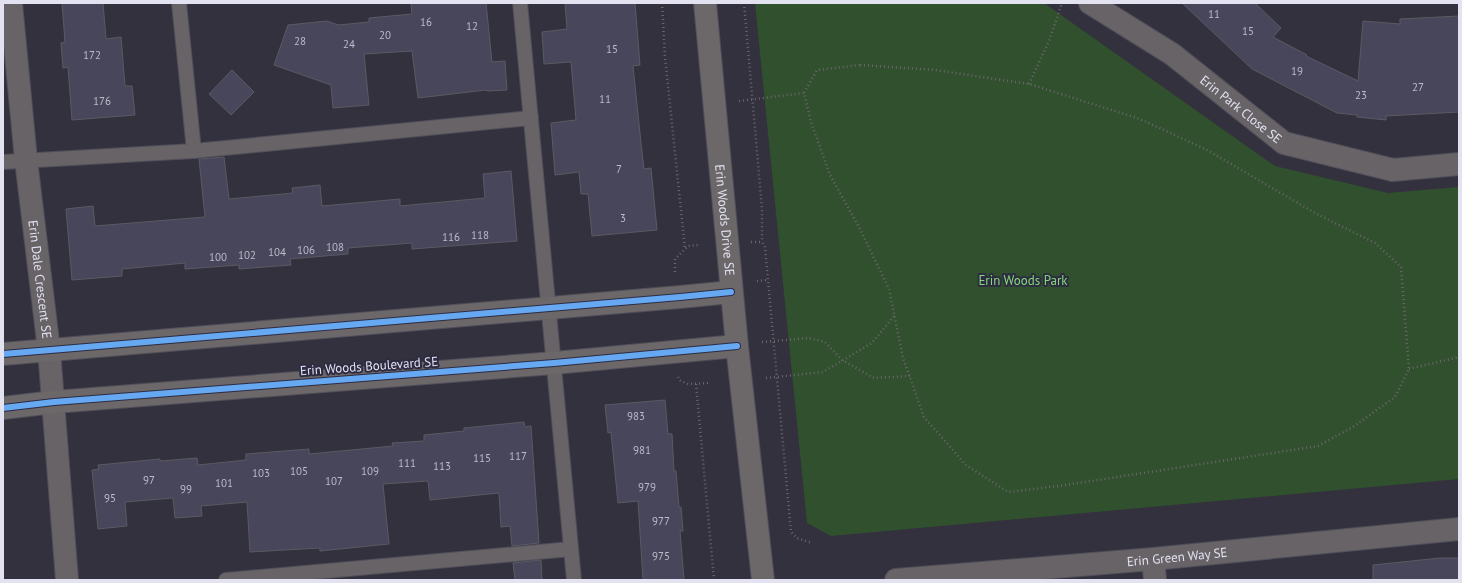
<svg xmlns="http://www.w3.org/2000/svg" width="1462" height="583" viewBox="0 0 1462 583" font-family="'PT Sans',sans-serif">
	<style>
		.green { fill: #31502e }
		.building { fill: #48465a; stroke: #5a5a64 }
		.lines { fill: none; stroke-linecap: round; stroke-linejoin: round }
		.lane-casing { stroke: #4f4e59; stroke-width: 16 }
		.street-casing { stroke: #4f4e59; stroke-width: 24 }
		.secondary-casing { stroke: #4f4e59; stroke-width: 24 }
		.path { stroke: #69676b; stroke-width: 2.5; stroke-dasharray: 1 3; stroke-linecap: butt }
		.lane { stroke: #676366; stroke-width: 14 }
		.street { stroke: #676366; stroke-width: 22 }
		.secondary { stroke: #6c6769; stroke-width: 22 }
		.cycleway-casing { stroke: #2d2c42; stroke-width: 8 }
		.cycleway { stroke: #66a8f1; stroke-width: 6 }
		.labels { text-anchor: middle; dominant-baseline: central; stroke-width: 4; stroke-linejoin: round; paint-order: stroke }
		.number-label { font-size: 11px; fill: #bcbbcb }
		.street-label { font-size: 13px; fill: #e2e2f1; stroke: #2d2c42 }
		.park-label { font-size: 13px; fill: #85d878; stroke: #2d2c42 }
	</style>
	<rect width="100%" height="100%" fill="#32313d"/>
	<!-- green -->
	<path class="green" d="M755,3h289l231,163 113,27 71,-6v292l-628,57 -24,-13z"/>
	<!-- building -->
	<g class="building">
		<path d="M62,3h41l3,36 15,-2 4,49h7l3,29 -63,5 -4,-53 -5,1 -2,-25 4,-1z"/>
		<path d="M411,3h75l6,59 13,-1 2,29 -20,1 -1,-1 -68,8 -6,-47 -48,3 5,51 -36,3 -2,-23 -57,-20 14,-40 39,-4 11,4 31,-3v-4l43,-4z"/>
		<path d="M565,3h70l5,62 -7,1 8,77 3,26 7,-1 6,62 -65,6 -4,-42h-7l-2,-22 -24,3 -4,-52 25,-3 -5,-58 -27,2 -2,-32 25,-3z"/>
		<path d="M1182,3h73l26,25 -8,9 34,18 -1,1 52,25 5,-60 37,3v-5l59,-3v96l-73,4v4l-29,-3v-2l-20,-2 -85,-44z"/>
		<path d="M232,70l22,22 -23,23 -22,-21z"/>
		<path d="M224,157l5,42 64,-6 -1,-5 28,-3 2,21 78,-7v7l85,-8 -2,-24 28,-3 6,70 -105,8v-6l-64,5v6l-58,5 1,6 -52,4v-4l-54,4v-6l-63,6v7l-50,4 -6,-71 27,-3 2,20 110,-9 -6,-58z"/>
		<path d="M665,400l3,34h4l2,37h2l3,36h2l2,24h-3l4,49h-41l-5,-79 -20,2 -7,-71 -3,1 -3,-28z"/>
		<path d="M524,422l1,5 6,-1 8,117 -27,3 -2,-20 -9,1 -2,-34 -69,7 -2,-19 -45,3 6,60 -69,7v-3l-70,4 -3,-50 -46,4 1,10 -27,2 -2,-20 -48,4 2,24 -29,3 -6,-59 7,-1 -1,-4 62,-6v2l37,-3 1,7 48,-5v-6l63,-5v5l84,-8 -1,-3 32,-2v-6l40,-4v-3z"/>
		<path d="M1440,558h19v22h-86v-15z"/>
		<path d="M541,560l1,20h-27l-2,-17z"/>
	</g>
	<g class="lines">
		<defs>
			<g id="lane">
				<path d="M179,3l15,148"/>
				<path d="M520,3l54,577"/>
				<path d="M3,162l191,-11 337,-33"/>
				<path d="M226,580l345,-31"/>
			</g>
			<g id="street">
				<path id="s1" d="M11,3l15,157 23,190 18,230"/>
				<path id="s2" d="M1090,3l82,51 112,89 109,27 66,-6"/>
				<path d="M1153,559l2,21"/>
				<path id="s3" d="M896,580l257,-21 306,-30"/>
			</g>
			<g id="secondary">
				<path id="s4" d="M705,3l32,343 26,234"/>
				<path d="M3,354l677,-57 51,-5"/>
				<path d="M3,408l51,-6 500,-39 183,-17"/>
			</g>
		</defs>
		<!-- lane casing -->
		<use href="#lane" class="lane-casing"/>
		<!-- street casing -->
		<use href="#street" class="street-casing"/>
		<!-- secondary casing -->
		<use href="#secondary" class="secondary-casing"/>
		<!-- path -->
		<g class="path">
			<path d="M662,3l3,54 20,192"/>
			<path d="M744,3l18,206v33"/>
			<path d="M860,65l75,5 94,14 111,35 67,31 108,63 60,30 26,24 8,102 -14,28 -42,30 -35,19 -259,40 -51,6 -42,-27 -42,-48 -21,-59 -14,-69 -29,-60 -30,-54 -19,-53 -7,-29 13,-23z"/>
			<path d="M1029,84l20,-43 13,-38"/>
			<path d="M739,101l65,-8"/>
			<path d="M751,242h11l3,5 26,285 6,6 15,5"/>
			<path d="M675,272v-13l13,-13 11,-1"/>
			<path d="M757,281l11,-1"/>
			<path d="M762,342l47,-4 16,4 17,18 32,18 36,-2"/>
			<path d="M1409,369l50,-12"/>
			<path d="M678,377l1,3 9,4 21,-1"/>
			<path d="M766,378l57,-6 49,-29 22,-27"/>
			<path d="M696,384l18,196"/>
		</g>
		<!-- lane -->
		<use href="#lane" class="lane"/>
		<!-- street -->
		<use href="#street" class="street"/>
		<!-- secondary -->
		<use href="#secondary" class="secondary"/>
		<defs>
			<g id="cycleway">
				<path d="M3,354l677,-57 51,-5"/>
				<path d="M3,408l51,-6 500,-39 183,-17"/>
			</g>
		</defs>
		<!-- cycleway casing -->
		<use href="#cycleway" class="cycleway-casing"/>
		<!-- cycleway -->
		<use href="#cycleway" class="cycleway"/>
	</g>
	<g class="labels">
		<!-- number labels -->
		<g class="number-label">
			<text x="1214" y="14">11</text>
			<text x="426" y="22">16</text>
			<text x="472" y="26">12</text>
			<text x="1248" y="31">15</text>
			<text x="385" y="35">20</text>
			<text x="300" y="41">28</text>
			<text x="349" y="44">24</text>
			<text x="612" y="49">15</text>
			<text x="92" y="55">172</text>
			<text x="1297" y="71">19</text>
			<text x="1418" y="87">27</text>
			<text x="1361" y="95">23</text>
			<text x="605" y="99">11</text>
			<text x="102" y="101">176</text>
			<text x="619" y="169">7</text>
			<text x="623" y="218">3</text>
			<text x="480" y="235">118</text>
			<text x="451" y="237">116</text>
			<text x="335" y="247">108</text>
			<text x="306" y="250">106</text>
			<text x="277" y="252">104</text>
			<text x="247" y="255">102</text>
			<text x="218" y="257">100</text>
			<text x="636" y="416">983</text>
			<text x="642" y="450">981</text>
			<text x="518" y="456">117</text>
			<text x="482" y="458">115</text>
			<text x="407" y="463">111</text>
			<text x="442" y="466">113</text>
			<text x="299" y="471">105</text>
			<text x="370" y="471">109</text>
			<text x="261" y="473">103</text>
			<text x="149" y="480">97</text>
			<text x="334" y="481">107</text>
			<text x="224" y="483">101</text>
			<text x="647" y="487">979</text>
			<text x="186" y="489">99</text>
			<text x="110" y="498">95</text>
			<text x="661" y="521">977</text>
			<text x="661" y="556">975</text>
		</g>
		<!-- street labels -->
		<g class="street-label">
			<text stroke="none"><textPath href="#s2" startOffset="185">Erin Park Close SE</textPath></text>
			<text stroke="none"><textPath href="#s4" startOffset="218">Erin Woods Drive SE</textPath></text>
			<text stroke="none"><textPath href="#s1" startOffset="278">Erin Dale Crescent SE</textPath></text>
			<text transform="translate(369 366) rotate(-4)">Erin Woods Boulevard SE</text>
			<text stroke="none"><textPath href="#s3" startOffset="282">Erin Green Way SE</textPath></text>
		</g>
		<!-- park labels -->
		<g class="park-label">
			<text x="1023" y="280">Erin Woods Park</text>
		</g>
	</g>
	<!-- border -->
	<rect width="1462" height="583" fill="none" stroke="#e2e2f1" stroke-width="8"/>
</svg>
